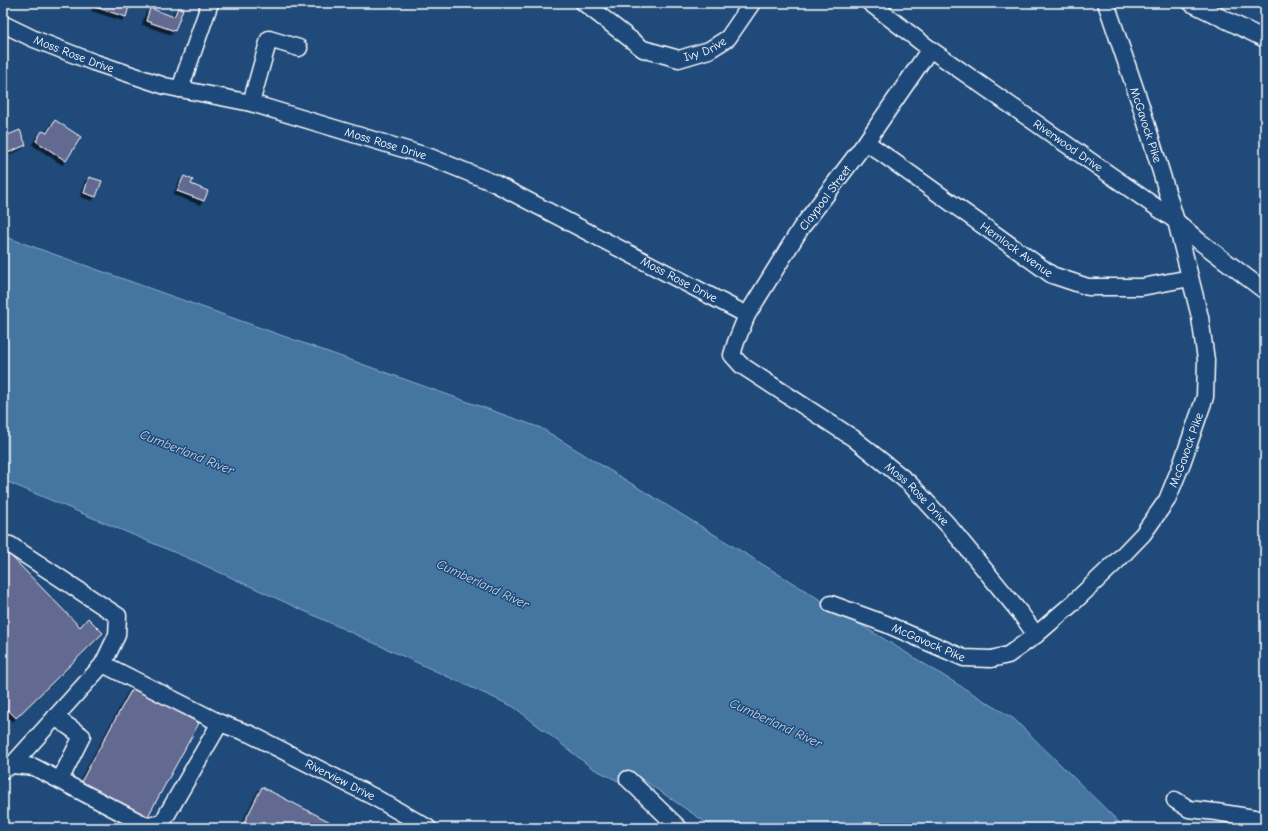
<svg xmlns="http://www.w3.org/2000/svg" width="1268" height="831" viewBox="0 0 1268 831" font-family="'Comic Neue',sans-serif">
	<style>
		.water { fill: #4574a1; stroke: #8facc7 }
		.building { fill: #626a91; stroke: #fff; filter: url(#shadow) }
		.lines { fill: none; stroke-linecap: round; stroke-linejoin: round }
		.minor-casing { stroke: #fff; stroke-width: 19 }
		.minor { stroke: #1f4a7a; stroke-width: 16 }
		.labels { text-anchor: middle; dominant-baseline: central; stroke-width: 3; stroke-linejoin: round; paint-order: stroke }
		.street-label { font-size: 12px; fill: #fff; stroke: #1f4a7a }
		.water-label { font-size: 13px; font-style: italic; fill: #d0dce8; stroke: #1f4a7a }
	</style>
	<defs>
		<filter id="shadow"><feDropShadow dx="-3.5" dy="3.5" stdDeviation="0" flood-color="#0009"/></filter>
	</defs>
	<rect width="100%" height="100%" fill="#1f4a7a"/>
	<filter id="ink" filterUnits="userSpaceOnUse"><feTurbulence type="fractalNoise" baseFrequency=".025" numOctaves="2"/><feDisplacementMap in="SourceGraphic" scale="8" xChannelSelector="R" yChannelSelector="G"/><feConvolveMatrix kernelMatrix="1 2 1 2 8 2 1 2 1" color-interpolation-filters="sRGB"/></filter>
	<g filter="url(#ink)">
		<!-- water -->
		<path class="water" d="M3,236l538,192 473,291 111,109h-411l-81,-55 -9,11 -32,-16 -78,-61 -319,-146 -192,-81z"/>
		<!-- building -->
		<g class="building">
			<path d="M96,3h34l-4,14 -31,-10z"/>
			<path d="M150,8l24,9 4,-9 5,1 -8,22 -29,-10z"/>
			<path d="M55,120l26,17 -15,24 -30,-20 6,-10 5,2z"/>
			<path d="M20,130l6,15 -23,10v-18z"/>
			<path d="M184,176l9,4 -2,4 17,7 -4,10 -27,-10z"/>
			<path d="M89,177l13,4 -6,16 -12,-4z"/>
			<path d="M8,553l72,74 8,-9 15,15 -87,85 -9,-9 -4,3v-154z"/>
			<path d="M133,687l66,36 -52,95 -66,-36z"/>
			<path d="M262,787l80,41h-94l-5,-3z"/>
		</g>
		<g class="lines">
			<defs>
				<g id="minor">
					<path id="s1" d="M584,3l59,46 36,10 30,-9 19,-12 24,-35"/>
					<path id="s2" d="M870,3l60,46 246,172 23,20 66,50"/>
					<path d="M1191,3l74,36"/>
					<path id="s3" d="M3,24l31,15 59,23 72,24 86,17 179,54 64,26 253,132"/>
					<path id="s4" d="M930,49l-64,93 -65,86 -54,87 -11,27 -4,13 9,10 112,73 56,45 39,42 73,89 15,21"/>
					<path d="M180,89l30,-86"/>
					<path d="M251,103l18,-64 30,9"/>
					<path id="s5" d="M866,142l186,133 36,12h54l48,-9"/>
					<path d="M3,544l7,1 108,71 -1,19 -14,29 117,59 -58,100 -15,3 -113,-59 -22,-2 -9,5"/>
					<path id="s6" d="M831,604l55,20 78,34 27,1 17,-4 28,-20 37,-32 45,-43 25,-26 24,-34 15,-37 23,-66 1,-37 -6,-43 -24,-96 -36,-118 -34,-100"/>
					<path d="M55,717l27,19 -22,44"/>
					<path id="s7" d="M220,723l30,11 124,63 54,31"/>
					<path d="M12,765l91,-101"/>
					<path d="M628,779l51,49"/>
					<path d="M1175,800l14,9 27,3 38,6 11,3"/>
				</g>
			</defs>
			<!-- minor casing -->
			<use href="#minor" class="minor-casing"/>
			<!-- minor -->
			<use href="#minor" class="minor"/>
		</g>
	</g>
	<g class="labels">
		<!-- street labels -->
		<g class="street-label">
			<text stroke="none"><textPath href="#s1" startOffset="140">Ivy Drive</textPath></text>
			<text stroke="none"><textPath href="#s3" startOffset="77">Moss Rose Drive</textPath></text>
			<text transform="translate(1146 125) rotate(72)">McGavock Pike</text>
			<text stroke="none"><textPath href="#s3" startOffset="402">Moss Rose Drive</textPath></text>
			<text stroke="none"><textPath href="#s2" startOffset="244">Riverwood Drive</textPath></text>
			<text transform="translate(825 198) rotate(-53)">Claypool Street</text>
			<text stroke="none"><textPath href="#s5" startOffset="185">Hemlock Avenue</textPath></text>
			<text stroke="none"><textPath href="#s3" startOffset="726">Moss Rose Drive</textPath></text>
			<text stroke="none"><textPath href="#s6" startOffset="465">McGavock Pike</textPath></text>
			<text stroke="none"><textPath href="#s4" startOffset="598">Moss Rose Drive</textPath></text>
			<text stroke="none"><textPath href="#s6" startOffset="105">McGavock Pike</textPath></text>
			<text stroke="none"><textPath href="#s7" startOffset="133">Riverview Drive</textPath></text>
		</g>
		<!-- water labels -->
		<g class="water-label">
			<text transform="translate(187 452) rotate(22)">Cumberland River</text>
			<text transform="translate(483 584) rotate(25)">Cumberland River</text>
			<text transform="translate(776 723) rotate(25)">Cumberland River</text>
		</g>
	</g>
	<!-- margin -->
	<rect width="1268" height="831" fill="none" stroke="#1f4a7a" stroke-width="16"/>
	<rect x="8" y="8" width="1252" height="815" fill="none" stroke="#fff" stroke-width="1.5" filter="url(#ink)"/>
</svg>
